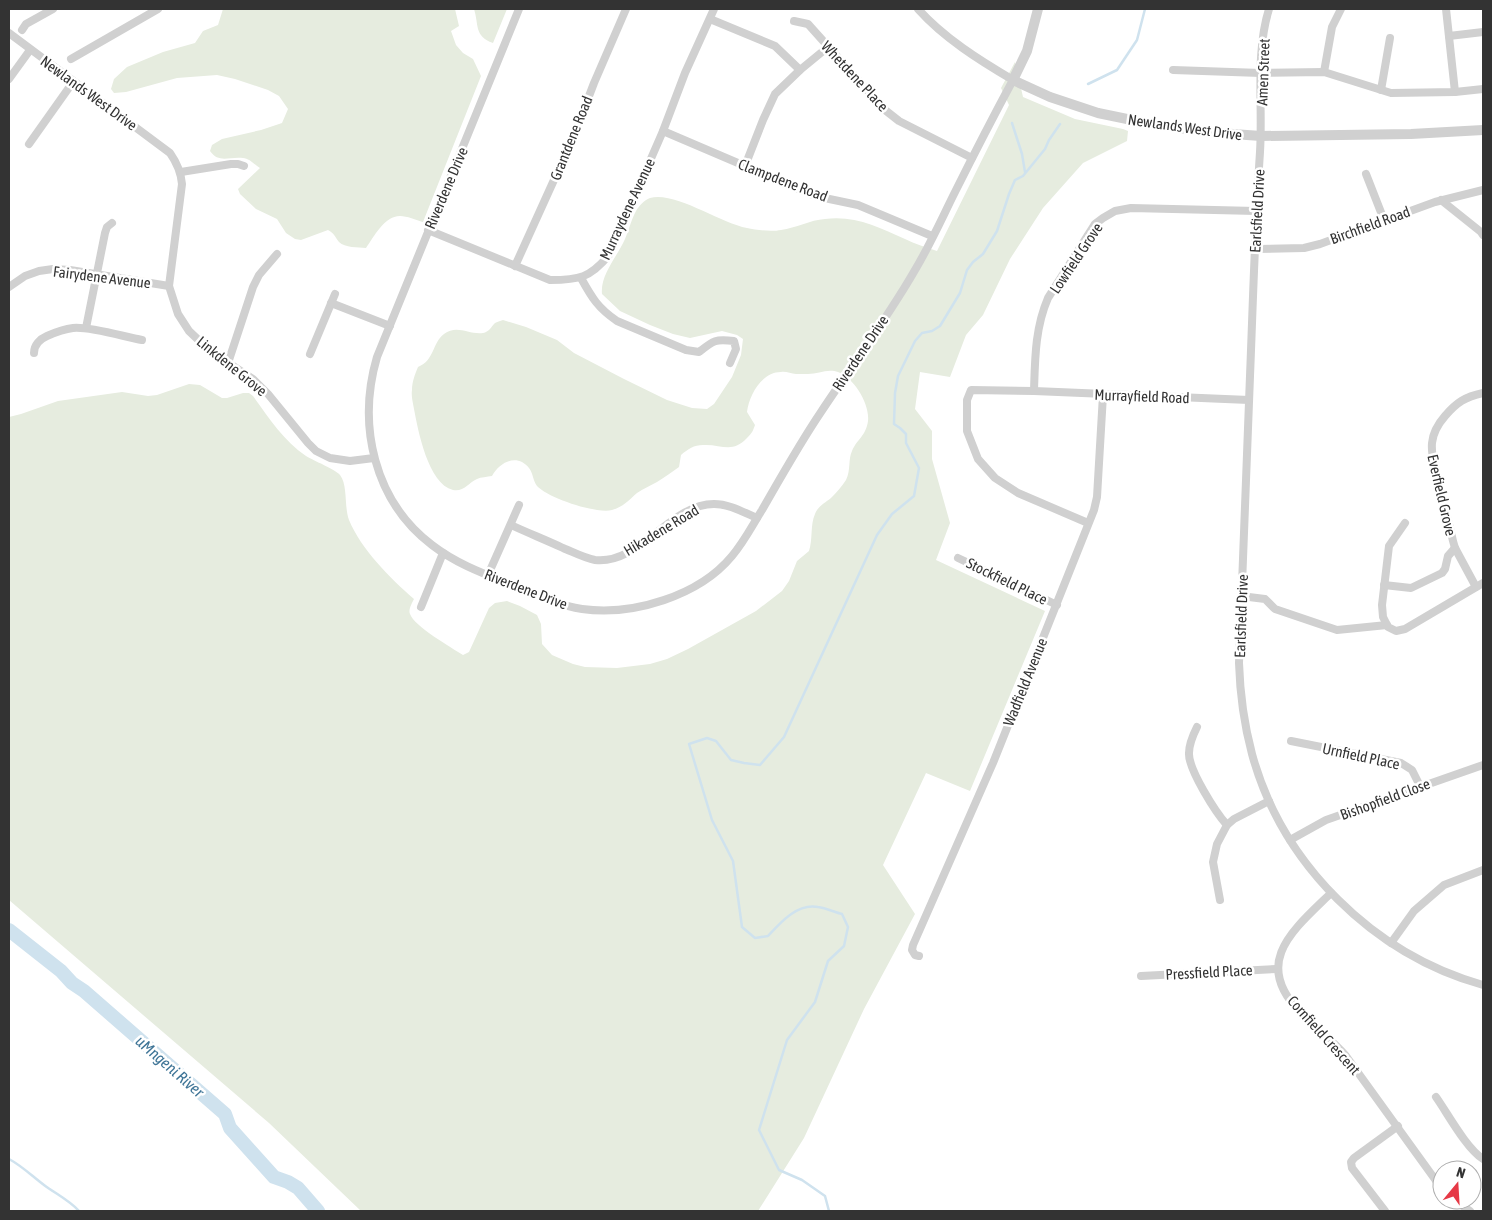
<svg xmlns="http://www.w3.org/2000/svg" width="1492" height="1220" viewBox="0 0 1492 1220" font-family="'Asap Condensed',sans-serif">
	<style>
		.green { fill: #e6ecdf }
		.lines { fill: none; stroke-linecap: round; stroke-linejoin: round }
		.stream { stroke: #cfe2ee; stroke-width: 2.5 }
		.river { stroke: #cfe2ee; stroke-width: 14 }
		.minor { stroke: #d0d0d0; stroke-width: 8 }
		.tertiary { stroke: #d0d0d0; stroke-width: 10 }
		.labels { text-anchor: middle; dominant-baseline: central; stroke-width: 5; stroke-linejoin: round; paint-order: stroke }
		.street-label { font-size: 15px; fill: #333; stroke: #fff }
		.water-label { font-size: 16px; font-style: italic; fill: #3f7597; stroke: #fff }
	</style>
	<rect width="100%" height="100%" fill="#fff"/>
	<!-- green -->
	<g class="green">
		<path d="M223,9h232l4,17 -8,5 5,14 7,8 10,6 8,17 -58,146c-7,-2 -16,-6 -23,-6 -16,0 -26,21 -34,32 -8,-1 -21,0 -27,-6 -4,-5 -5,-9 -11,-12l-27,10 -6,-1 -9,-6 -9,-14 -21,-10 -16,-15 -2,-5 22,-21c-5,-3 -11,-10 -17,-10 -13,-2 -24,6 -33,-7l2,-6 10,-6 39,-9 21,-7 6,-14 -9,-13 -11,-6 -33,-11 -18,-4 -40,3 -51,14 -12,1 -3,-4 3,-10 13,-12 36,-15 32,-9 8,-12 15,-6z"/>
		<path d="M474,9h33l-14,34c-19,-7 -14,-18 -19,-34z"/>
		<path d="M1015,62l8,35 52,22 48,10 5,2 -1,10 -44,22 -40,45 -33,51 -27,56 -17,20 -16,42 -30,-5 -5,37 17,22v28l18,64 -14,37 109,51 -75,180 -44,-18 -43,92 32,49 -51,95 -60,129 -46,73h-397l-92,-88 -260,-223v-483l12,-3 37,-13 64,-9 26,4 9,-1 32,-11 11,1 22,13h5l16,-5h6l4,3c16,22 31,45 53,60 8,5 29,13 34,19 8,10 4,32 9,45 12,29 41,58 65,79 -2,4 -6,11 -4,15 4,12 42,34 53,41l6,-3 20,-44 6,-5 12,-2 13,5 17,9 4,9 1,20 10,11 21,9 12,3 32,1 33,-4 17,-5 21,-10 68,-38 26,-20 7,-10 8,-20 12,-10c4,-12 1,-26 6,-37 3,-8 10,-11 16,-16 5,-5 11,-12 15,-18 5,-10 2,-21 6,-29 5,-12 14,-15 16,-30 2,-17 -14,-43 -30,-49 -10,-4 -20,2 -30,2 -4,0 -8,0 -12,0 -5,0 -10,-3 -15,-2 -19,0 -32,23 -34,40l8,13c-2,6 -3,8 -8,13 -15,16 -25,6 -44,7 -9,0 -15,4 -22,10l-2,12c-7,5 -14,10 -22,15 -6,3 -14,7 -20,11 -8,7 -14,14 -25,17 -16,4 -64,-12 -75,-24 -4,-5 -4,-13 -8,-18 -12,-15 -29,-6 -37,8 -5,1 -11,1 -15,3 -9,4 -13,13 -24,11 -25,-6 -35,-60 -39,-81 -1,-6 -3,-13 -2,-19 0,-8 3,-16 6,-23 17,-7 14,-24 26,-33 13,-10 25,1 39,-1 6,-1 8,-6 12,-10 2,-1 5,-2 8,-3l23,7 31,13 17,13 50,26 43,21 25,8 15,1 7,-5 18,-27 9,-22 2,-16 -6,-4 -15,-4 -32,7 -17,-4 -23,-9 -30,-14 -18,-17c-2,-19 15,-37 23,-55 4,-9 6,-19 11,-28 3,-5 8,-11 14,-13 25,-7 70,25 97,30 9,2 24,4 34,2 15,-2 29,-10 44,-11 29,-4 54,8 80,20 10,5 21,8 32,12l72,-146 -8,-17z"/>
	</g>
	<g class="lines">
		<!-- stream -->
		<g class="stream">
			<path d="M1088,84l29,-14 20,-30 8,-31"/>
			<path d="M1012,123l10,31 3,18"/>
			<path d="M9,1159c13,7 23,17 35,26 12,9 25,15 35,26"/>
			<path d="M829,1211l-4,-15 -23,-16 -23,-10 -20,-40 28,-90 28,-38 13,-41 16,-15 4,-19 -6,-13c-8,-2 -16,-6 -24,-7 -21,-4 -38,16 -50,29l-13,2 -13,-11 -9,-66 -21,-41 -23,-76 18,-6 9,3 15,19 13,3 16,2 24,-28 93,-202 15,-21 22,-18 5,-28 -13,-25v-9l-6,-6 -6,-4 1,-31 3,-17 17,-35 7,-8 10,-2 8,-5 20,-33 7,-23 6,-8 10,-8 14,-23 12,-37 6,-14 8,-4 22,-27 4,-9 11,-16"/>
		</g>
		<!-- river -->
		<path class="river" d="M9,930l52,41 11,12 12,8 141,123 5,14 44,49 14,5 10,6 20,23"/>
		<!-- minor -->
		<g class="minor">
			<path d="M519,9l-142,348c-20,68 -3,144 55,188 22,17 47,27 73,37 25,10 51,23 77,27 51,7 117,-13 150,-53 12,-14 20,-30 30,-46 19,-33 38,-67 59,-98 31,-47 66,-93 94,-142 15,-25 27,-52 40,-78 19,-38 38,-75 58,-112 -34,-20 -69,-42 -95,-71"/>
			<path d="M1269,9c-14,45 -6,96 -9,143 -5,74 -7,149 -10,224 -4,96 -8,192 -11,287 1,31 5,61 13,91 30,110 121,200 231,231"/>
			<path d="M1446,9l9,83"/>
			<path d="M710,19l65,27 25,24"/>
			<path d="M794,21l14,3 77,86 14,11 73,37"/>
			<path d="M22,30l4,-6 27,-15"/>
			<path d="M9,33l161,120c7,10 11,19 12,31l-13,102 9,28 11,17 20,19 44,29 15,15 40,49 8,8 14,7 20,3 24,-3"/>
			<path d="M1449,36l34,-4"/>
			<path d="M71,59l87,-50"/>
			<path d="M1173,70l88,3 63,-1 67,21 64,-1 28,-3"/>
			<path d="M1324,72l8,-45 9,-18"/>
			<path d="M9,79l21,-29"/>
			<path d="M1381,90l9,-52"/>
			<path d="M663,131l152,65 43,9 74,31"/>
			<path d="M29,144l44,-62"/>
			<path d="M745,166l18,-46 12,-26 25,-24 28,-23"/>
			<path d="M181,172l50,-8h7l6,2"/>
			<path d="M1366,174l18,46"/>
			<path d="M1441,200l40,32 2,3"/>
			<path d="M428,230l122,50c29,0 40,-2 59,-25l54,-124 22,-58 29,-64"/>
			<path d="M1255,249l49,-1 16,-4 115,-42 48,-12"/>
			<path d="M515,266l58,-128 21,-55 32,-74"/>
			<path d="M581,278c11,20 17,30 36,43l69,29 13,2c15,-12 16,-13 35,-11l2,8 -6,14"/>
			<path d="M9,287l16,-11 14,-5 14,-2 17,1 99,16"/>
			<path d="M331,303l59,23"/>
			<path d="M86,328l19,-95 2,-6 5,-4"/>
			<path d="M34,353c0,-8 6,-14 13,-17 9,-4 17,-7 26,-8 16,-2 52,9 69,12"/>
			<path d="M310,354l25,-60"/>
			<path d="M228,363l25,-76 6,-12 18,-21"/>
			<path d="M1034,391c1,-32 1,-63 14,-93l47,-74 8,-6 12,-7 16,-3 125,3"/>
			<path d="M1088,523l-70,-30 -23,-15 -17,-19 -11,-28v-31l4,-10 63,1 215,9"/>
			<path d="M1405,523l-16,23 -7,59 1,12 5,10 8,4 9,-2 78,-46"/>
			<path d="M511,525c17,8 35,15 52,23 10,4 21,10 32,12 45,5 75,-56 119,-56 15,0 29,8 43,14"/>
			<path d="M958,558l99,47"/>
			<path d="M488,575l31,-70"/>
			<path d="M1384,585l27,3 31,-15 3,-4 3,-13 7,-8"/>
			<path d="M1476,587l-21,-39 -2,-7c-5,-23 -12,-45 -17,-67 -2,-10 -5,-20 -4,-31 1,-10 6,-19 13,-27 12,-14 20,-19 38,-23"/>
			<path d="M1241,596l24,3 10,10 62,21 50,-5"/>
			<path d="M421,607l22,-54"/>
			<path d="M1197,727c-4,8 -8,17 -8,26 -1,16 27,60 38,72"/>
			<path d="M1291,741l110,22 11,7 8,16"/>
			<path d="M1290,840l36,-20 157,-55"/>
			<path d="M1331,893c-38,37 -80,70 -30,120 15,15 31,27 45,43l96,133"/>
			<path d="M1220,900l-7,-38 4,-18 10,-19 7,-6 35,-18"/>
			<path d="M1391,943l23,-32 30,-26 39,-15"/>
			<path d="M919,956l-4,-1 -3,-5 1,-5 80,-182 101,-253 3,-13 6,-102"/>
			<path d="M1141,976l136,-7"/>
			<path d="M1436,1097c12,17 30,51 47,62"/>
			<path d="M1454,1200l16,11"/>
			<path d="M1385,1211l-33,-43 -1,-6 3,-4 44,-32"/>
		</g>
		<!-- tertiary -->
		<path class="tertiary" d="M1038,9l-11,42 -14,29 37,17 48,16 58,12 63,8 42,3 150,-2 72,-4"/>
	</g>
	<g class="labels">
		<!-- street labels -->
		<g class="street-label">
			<text transform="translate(1263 72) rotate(-88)">Amen Street</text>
			<text transform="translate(855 76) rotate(47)">Whetdene Place</text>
			<text transform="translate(89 93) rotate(36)">Newlands West Drive</text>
			<text transform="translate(1185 127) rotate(8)">Newlands West Drive</text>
			<text transform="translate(571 138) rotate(-68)">Grantdene Road</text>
			<text transform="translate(783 180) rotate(21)">Clampdene Road</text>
			<text transform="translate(446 188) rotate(-67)">Riverdene Drive</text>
			<text transform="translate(627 209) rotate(-65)">Murraydene Avenue</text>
			<text transform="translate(1257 211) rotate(-87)">Earlsfield Drive</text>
			<text transform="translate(1370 225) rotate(-20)">Birchfield Road</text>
			<text transform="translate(1076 258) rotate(-56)">Lowfield Grove</text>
			<text transform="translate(102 277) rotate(7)">Fairydene Avenue</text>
			<text transform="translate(860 353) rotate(-56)">Riverdene Drive</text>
			<text transform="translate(232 366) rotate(39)">Linkdene Grove</text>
			<text transform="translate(1142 396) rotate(2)">Murrayfield Road</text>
			<text transform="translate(1442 495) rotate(77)">Everfield Grove</text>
			<text transform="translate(661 530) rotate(-31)">Hikadene Road</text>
			<text transform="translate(1007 581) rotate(26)">Stockfield Place</text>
			<text transform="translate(526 589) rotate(21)">Riverdene Drive</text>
			<text transform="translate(1241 616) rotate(-88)">Earlsfield Drive</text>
			<text transform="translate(1025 682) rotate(-68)">Wadfield Avenue</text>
			<text transform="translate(1361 756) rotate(12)">Urnfield Place</text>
			<text transform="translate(1385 799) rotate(-20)">Bishopfield Close</text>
			<text transform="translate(1209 972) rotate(-3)">Pressfield Place</text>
			<text transform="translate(1324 1035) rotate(48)">Cornfield Crescent</text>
		</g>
		<!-- water labels -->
		<g class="water-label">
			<text transform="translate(170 1066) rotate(41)">uMngeni River</text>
		</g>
	</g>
	<!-- border -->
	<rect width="1492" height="1220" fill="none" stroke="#333333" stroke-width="20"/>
	<!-- north arrow -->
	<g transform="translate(1457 1185) rotate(18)"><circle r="24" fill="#ffffff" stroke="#adadad"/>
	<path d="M0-4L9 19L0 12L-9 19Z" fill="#e63946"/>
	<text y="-8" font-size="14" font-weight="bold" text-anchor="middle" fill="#333333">N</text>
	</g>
</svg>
